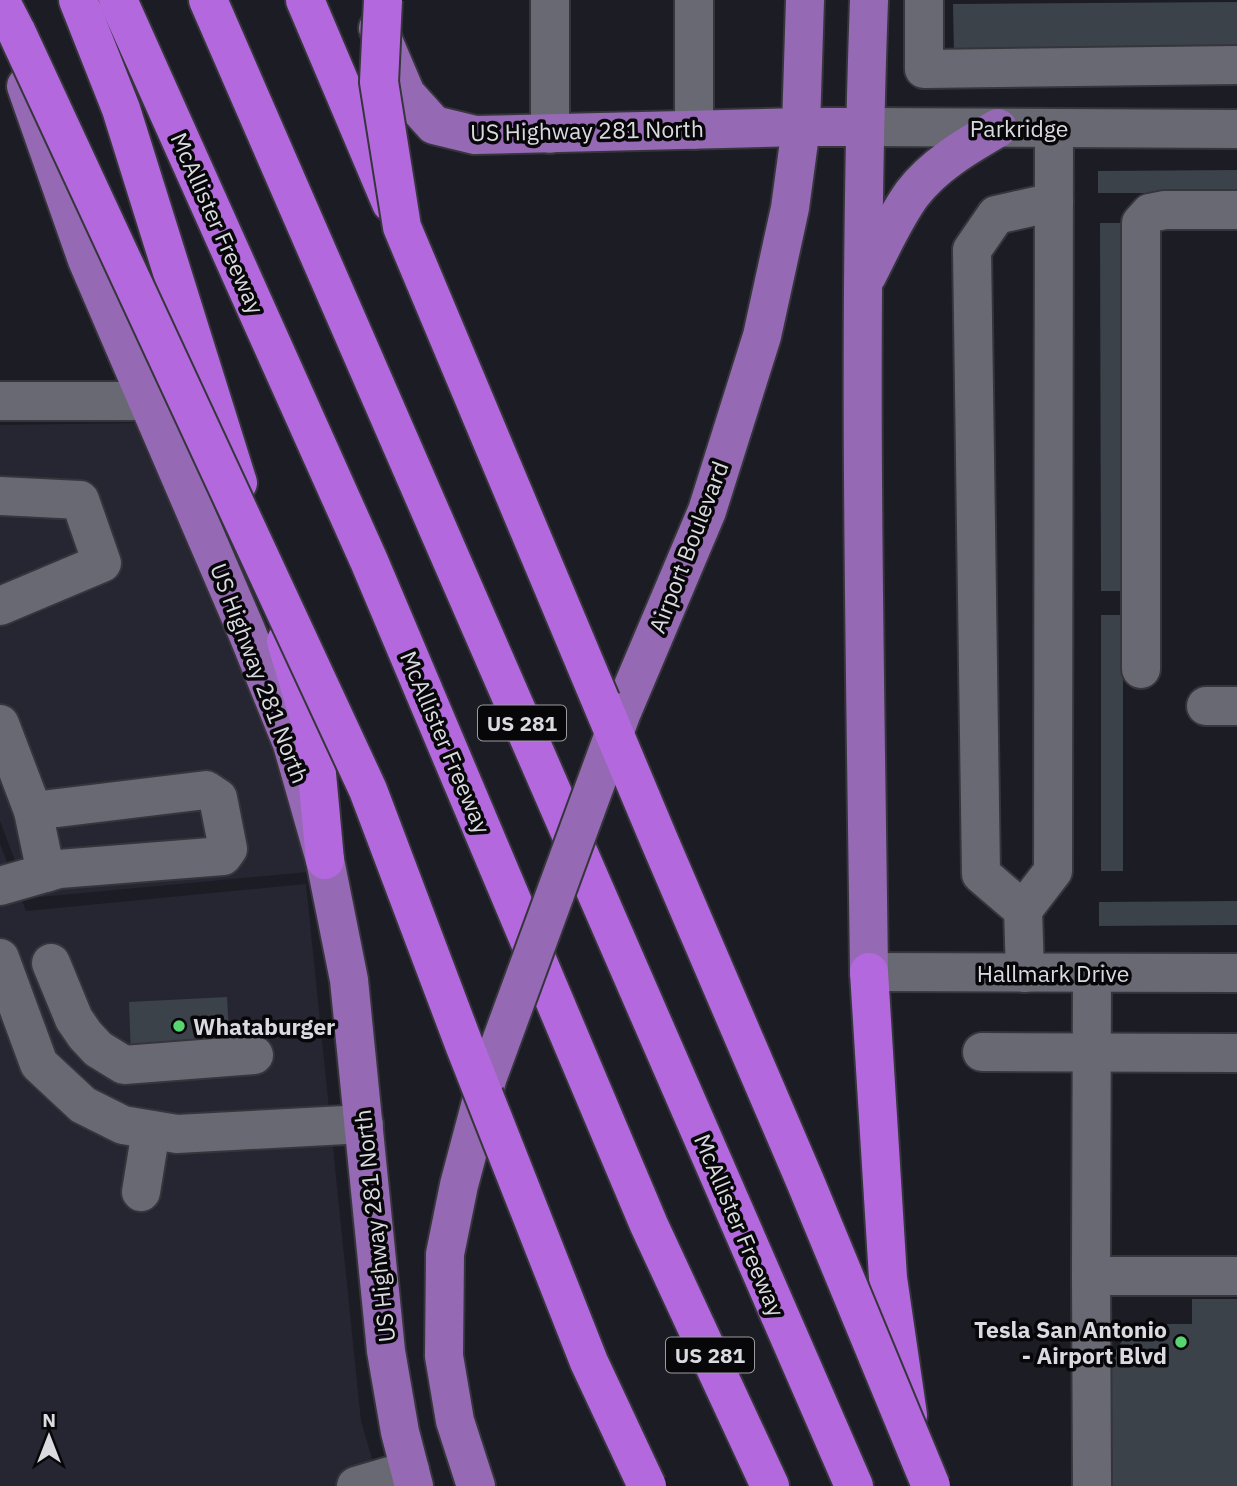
<svg xmlns="http://www.w3.org/2000/svg" width="1237" height="1486" viewBox="0 0 1237 1486" font-family="'IBM Plex Sans',sans-serif">
	<style>
		.built { fill: #262633 }
		.building { fill: #3c424a }
		.lines { fill: none; stroke-linecap: round; stroke-linejoin: round }
		.minor-casing { stroke: #35353b; stroke-width: 42 }
		.major-casing { stroke: #35353b; stroke-width: 42 }
		.highway-casing { stroke: #35353b; stroke-width: 42 }
		.minor { stroke: #686973; stroke-width: 38 }
		.major { stroke: #9569b3; stroke-width: 38 }
		.highway { stroke: #b369dd; stroke-width: 38 }
		.major-bridge-casing { stroke: #35353b; stroke-width: 42; stroke-linecap: butt }
		.highway-bridge-casing { stroke: #35353b; stroke-width: 42; stroke-linecap: butt }
		.major-bridge { stroke: #9569b3; stroke-width: 38 }
		.highway-bridge { stroke: #b369dd; stroke-width: 38 }
		.poi-dot { fill: #57d570; stroke: #07070a; stroke-width: 2.5 }
		.labels { text-anchor: middle; dominant-baseline: central; stroke-width: 7; stroke-linejoin: round; paint-order: stroke }
		.shield { fill: #07070a; stroke: #9b9ba0; stroke-width: 2 }
		.shield-label { font-size: 21px; font-weight: bold; fill: #dadae0 }
		.street-label { font-size: 23px; fill: #dadae0; stroke: #07070a }
		.poi-label { font-size: 23px; font-weight: bold; fill: #dadae0; stroke: #07070a; text-anchor: start }
	</style>
	<rect width="100%" height="100%" fill="#1b1c24"/>
	<!-- built -->
	<g class="built">
		<path d="M139,423l139,332 30,117 -279,26 -29,-77v-396z"/>
		<path d="M0,844l26,67 280,-27 55,537 19,65h-380z"/>
	</g>
	<!-- building -->
	<g class="building">
		<path d="M1237,2v51l-283,2 -1,-51z"/>
		<path d="M1237,170v23h-139v-22z"/>
		<path d="M1100,223h22l1,368h-22z"/>
		<rect x="1101" y="615" width="22" height="256"/>
		<path d="M1237,901v24l-138,1v-24z"/>
		<path d="M227,997l3,54 -99,4 -2,-53z"/>
		<path d="M1192,1299h45v187h-132l-1,-118 26,-39h37v-5h25z"/>
	</g>
	<g class="lines">
		<defs>
			<g id="minor">
				<path d="M550,0v134"/>
				<path d="M694,0v130"/>
				<path d="M924,0v69l313,-4"/>
				<path d="M864,127l373,2"/>
				<path d="M0,401h149"/>
				<path d="M0,496l80,4 22,63 -102,43"/>
				<path d="M1141,669v-446l9,-10 15,-3h72"/>
				<path d="M1206,706h31"/>
				<path d="M0,724l33,87 173,-21 12,8 10,51 -5,7 -164,13 -59,17"/>
				<path d="M33,811l13,62"/>
				<path d="M1023,910l-42,-36 -9,-624 24,-35 58,-13"/>
				<path d="M0,958l39,106 44,41 40,20 54,9 187,-10"/>
				<path d="M51,963l23,56 11,16 13,14 26,16 130,-10"/>
				<path d="M869,972l368,1"/>
				<path d="M1025,973l-2,-63 30,-39 1,-743"/>
				<path d="M1092,974l-1,302h146"/>
				<path d="M982,1052l255,1"/>
				<path d="M141,1192l10,-62"/>
				<path d="M1091,1276l1,210"/>
				<path d="M356,1486l54,-16"/>
			</g>
			<g id="major">
				<path d="M869,0c-12,324 -4,648 0,972"/>
				<path d="M378,28l28,66 28,31 41,10 326,-8h63"/>
				<path d="M26,86l61,174 159,370 46,114 33,116 24,120 37,371 14,81 14,54"/>
				<path d="M867,276c14,-27 27,-57 45,-82 22,-29 55,-48 86,-66"/>
				<path d="M622,712l85,-201 55,-175 28,-128 11,-81 4,-127"/>
				<path d="M476,1486l-21,-65 -11,-65 1,-102 14,-69 29,-109"/>
			</g>
			<g id="highway">
				<path d="M0,0l17,33"/>
				<path d="M78,0l43,109 117,374"/>
				<path d="M118,0l251,561 280,664 121,261"/>
				<path d="M208,0l646,1486"/>
				<path d="M305,0l86,203"/>
				<path d="M286,641l27,90 12,129"/>
				<path d="M869,972l19,306 20,137"/>
			</g>
		</defs>
		<!-- minor casing -->
		<use href="#minor" class="minor-casing"/>
		<!-- major casing -->
		<use href="#major" class="major-casing"/>
		<!-- highway casing -->
		<use href="#highway" class="highway-casing"/>
		<!-- minor -->
		<use href="#minor" class="minor"/>
		<!-- major -->
		<use href="#major" class="major"/>
		<!-- highway -->
		<use href="#highway" class="highway"/>
		<defs>
			<path id="major-bridge" d="M489,1074l133,-362"/>
			<g id="highway-bridge">
				<path d="M383,0l-4,82 23,145 257,613 146,341 126,305"/>
				<path d="M17,33l351,757 97,257 124,315 58,124"/>
			</g>
		</defs>
		<!-- major-bridge casing -->
		<use href="#major-bridge" class="major-bridge-casing"/>
		<!-- highway-bridge casing -->
		<use href="#highway-bridge" class="highway-bridge-casing"/>
		<!-- major-bridge -->
		<use href="#major-bridge" class="major-bridge"/>
		<!-- highway-bridge -->
		<use href="#highway-bridge" class="highway-bridge"/>
	</g>
	<!-- markers -->
	<g class="poi-dot">
		<circle cx="179" cy="1026" r="7"/>
		<circle cx="1181" cy="1342" r="7"/>
	</g>
	<g class="labels">
		<!-- shield labels -->
		<g class="shield">
			<rect x="478" y="705.5" width="88" height="35" rx="5"/>
			<rect x="666" y="1337.5" width="88" height="35" rx="5"/>
		</g>
		<g class="shield-label">
			<text x="522" y="723">US 281</text>
			<text x="710" y="1355">US 281</text>
		</g>
		<!-- street labels -->
		<g class="street-label">
			<text x="1019" y="128">Parkridge</text>
			<text transform="translate(587 130) rotate(-1)">US Highway 281 North</text>
			<text transform="translate(218 223) rotate(66)">McAllister Freeway</text>
			<text transform="translate(688 547) rotate(-69)">Airport Boulevard</text>
			<text transform="translate(260 673) rotate(69)">US Highway 281 North</text>
			<text transform="translate(446 742) rotate(67)">McAllister Freeway</text>
			<text x="1053" y="973">Hallmark Drive</text>
			<text transform="translate(740 1225) rotate(67)">McAllister Freeway</text>
			<text transform="translate(374 1226) rotate(-96)">US Highway 281 North</text>
		</g>
		<!-- poi labels -->
		<g class="poi-label">
			<text x="193" y="1026">Whataburger</text>
			<text x="1167" y="1329" text-anchor="end">Tesla San Antonio<tspan x="1167" dy="26">- Airport Blvd</tspan></text>
		</g>
	</g>
	<!-- north arrow -->
	<g transform="translate(49 1437)" stroke="#07070a" stroke-width="5" paint-order="stroke">
	<path d="M0-5L12 26L0 18L-12 26Z" fill="#dadae0"/>
	<text y="-10" font-size="19" font-weight="bold" text-anchor="middle" fill="#dadae0">N</text>
	</g>
</svg>
